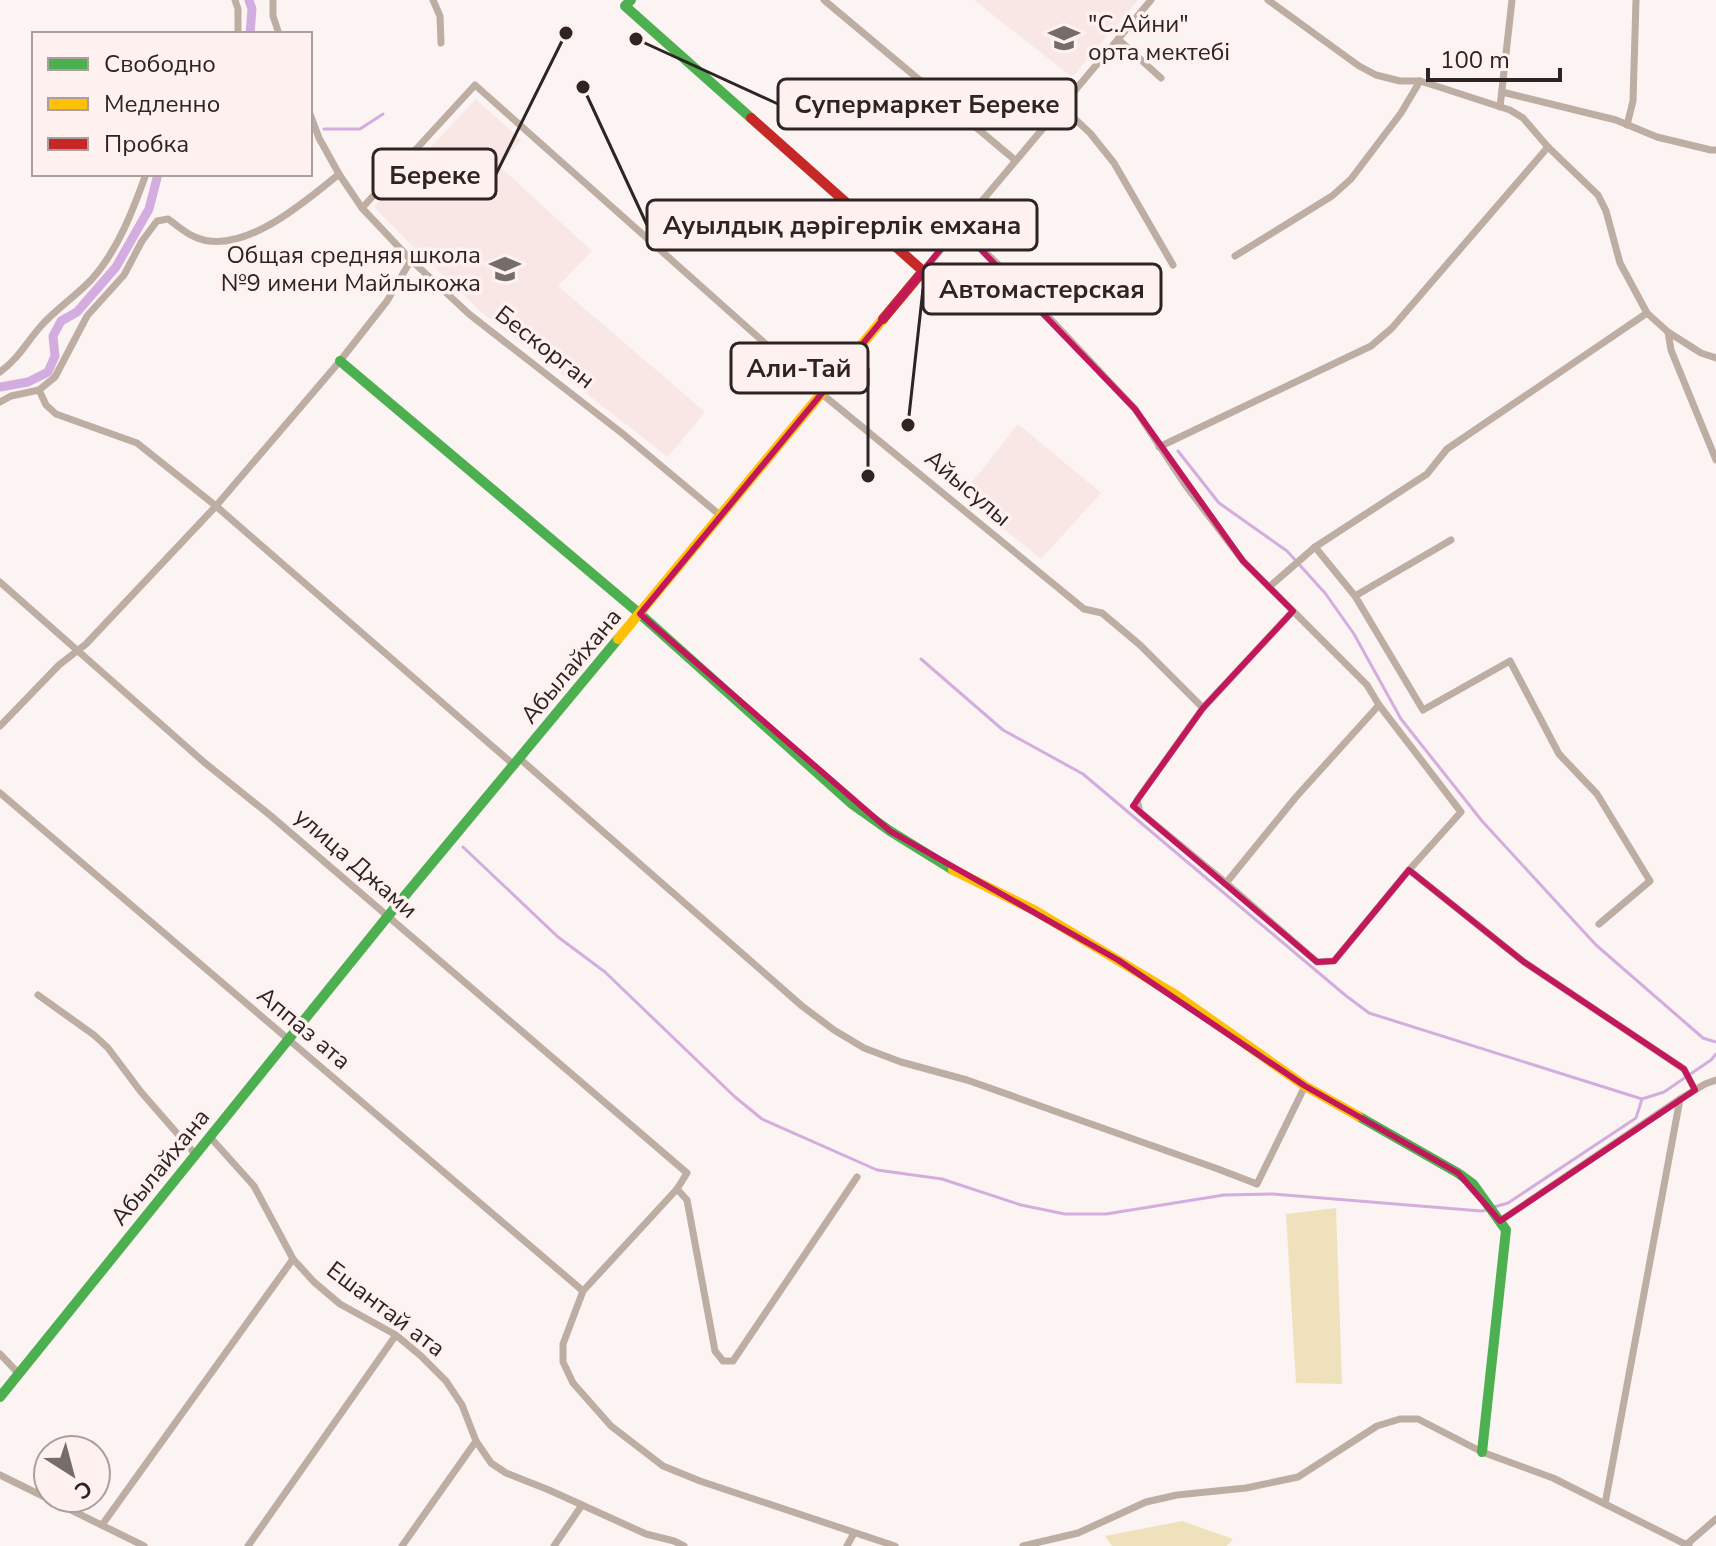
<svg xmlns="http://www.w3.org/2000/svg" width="1716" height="1546" viewBox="0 0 1716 1546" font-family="'Nunito Sans',sans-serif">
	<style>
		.built { fill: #f9e7e5 }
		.green { fill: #f0e1bd }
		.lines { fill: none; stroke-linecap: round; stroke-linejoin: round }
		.stream { stroke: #d4ade0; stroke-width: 3 }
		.canal { stroke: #d4ade0; stroke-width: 9 }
		.street { stroke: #beada2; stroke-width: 7 }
		.fast { stroke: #4caf50; stroke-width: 10 }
		.slow { stroke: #ffc107; stroke-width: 10 }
		.jam { stroke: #c62828; stroke-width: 10 }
		.marked { fill: none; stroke: #c2185b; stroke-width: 6; stroke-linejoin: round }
		.labels { text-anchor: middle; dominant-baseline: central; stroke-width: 7; stroke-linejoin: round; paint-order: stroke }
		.poi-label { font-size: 24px; fill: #2d2423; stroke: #fff1ef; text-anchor: start }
		.street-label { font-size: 24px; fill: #2d2423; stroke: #fff1ef }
		.leader { fill: none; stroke: #2d2423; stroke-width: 3 }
		.callout-dot { fill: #2d2423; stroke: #fff1ef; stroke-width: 3 }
		.callout { fill: #fff1ef; stroke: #2d2423; stroke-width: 3 }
		.callout-label { font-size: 26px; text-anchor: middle; font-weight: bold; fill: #2d2423 }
	</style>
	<rect width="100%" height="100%" fill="#fcf4f2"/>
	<!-- built -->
	<g class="built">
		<path d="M974,0h164l-66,77z"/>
		<path d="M476,99l45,41 -22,26 93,85 -34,35 147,126 -37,45 -183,-142 -72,-68 -39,-40z"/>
		<path d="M1018,424l83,69 -60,66 -79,-64z"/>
	</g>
	<!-- green -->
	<g class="green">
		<path d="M1336,1208l6,176 -46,-1 -10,-169z"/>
		<path d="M1182,1521l51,18 -6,7h-115l-7,-10z"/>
	</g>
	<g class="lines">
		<!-- stream -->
		<g class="stream">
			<path d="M324,129h36l23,-15"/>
			<path d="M1178,451l41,52 68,48 38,42 29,41 47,85 81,102 114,124 107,93 13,4"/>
			<path d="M921,659l82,71 80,44 262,221 24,18 273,86 22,-7 47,-32 5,-6"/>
			<path d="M463,847l95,90 47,35 130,125 27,22 115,51 65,9 79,26 44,9h41l118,-19 49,-1 208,17 6,-1"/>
			<path d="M1494,1207l14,-4 128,-85 6,-19"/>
		</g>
		<!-- canal -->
		<g class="canal">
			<path d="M249,0l3,9 -2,25"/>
			<path d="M0,387l28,-5 20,-10 7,-16 -2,-20 8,-15 16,-9 39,-45 33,-58 9,-35"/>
		</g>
		<!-- street -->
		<g class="street">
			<path d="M235,0l3,9v25"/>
			<path d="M273,0v16l6,18"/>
			<path d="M433,0l7,16 1,27"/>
			<path d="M824,0l191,160"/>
			<path d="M1268,0l91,66 17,9 24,6h20l16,5 74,24 13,8 25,29 50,48 8,16 14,52 27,50 21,19 33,21 15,5"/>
			<path d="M1118,39l43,39"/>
			<path d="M1502,92l114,28 41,17 54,13h5"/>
			<path d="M1061,106l29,27 24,30 59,102"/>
			<path d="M1500,107l12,-107"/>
			<path d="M310,114l9,24 20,36 23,34 49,52 58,54 154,120 98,82"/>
			<path d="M1627,125l6,-24 3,-101"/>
			<path d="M362,208l113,-123 347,309 262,215 18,4 38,32 63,63"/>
			<path d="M959,227l47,45 129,137 51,77 57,75 124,124 12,20 82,107 -52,58 -75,91 -17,1 -91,-79 -86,-71 -3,-12 66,-92 90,-97"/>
			<path d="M1235,256l97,-60 19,-17 50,-66 19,-32"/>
			<path d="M923,271l228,-271"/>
			<path d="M1668,332l3,18 45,110"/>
			<path d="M0,372c20,-15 25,-28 41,-46 15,-17 35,-30 51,-47 26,-29 41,-69 54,-105"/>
			<path d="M39,390l7,15 10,9 81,29 79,63 298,259"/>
			<path d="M0,402l11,-6 28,-6 16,-13 32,-61 37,-41 18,-34 15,-20 11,-2c9,6 17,14 27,18 46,21 111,-36 144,-63"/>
			<path d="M1159,447l212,-101 21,-18 156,-181"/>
			<path d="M1315,547l112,-73 20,-25 200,-136"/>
			<path d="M0,582l205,181 66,53 416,357 -10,16 -94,102 -20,53v18l10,21 38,43 52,40 37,15 195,65"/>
			<path d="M1269,587l46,-40 40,49 68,114 87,-49 49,93 38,40 53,87 -51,43"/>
			<path d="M1355,596l96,-56"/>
			<path d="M0,726l59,-61 27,-21 130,-138 124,-145 47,-60 24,-41"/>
			<path d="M519,758l283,248 32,24 30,18 37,14 66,18 251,89 39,15 48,-98"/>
			<path d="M0,793l583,498"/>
			<path d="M1409,870l115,92 160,107 11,21"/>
			<path d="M1226,883l70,-86 83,-92"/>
			<path d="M38,995l56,40 14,13 33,44 55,63"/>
			<path d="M210,1137l44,49 39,73 21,23 26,22 56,31 25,21 25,25 16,24 14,36 15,22 15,10 43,17 97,44 28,7 10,5"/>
			<path d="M677,1189l10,11 28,151 8,10h10l124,-184"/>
			<path d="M1500,1221l180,-122 25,-15 11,-4"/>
			<path d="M0,1354l19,20"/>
			<path d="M0,1475l144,71"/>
			<path d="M1605,1504l75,-405"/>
			<path d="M102,1525l191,-266"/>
			<path d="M1686,1545l30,-26"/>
			<path d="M248,1546l148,-211"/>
			<path d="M402,1546l74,-105"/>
			<path d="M554,1546l28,-41"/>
			<path d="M847,1546l7,-13"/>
			<path d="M1023,1546l55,-13 68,-31 31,-7 69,-7 52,-11 79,-51 23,-7h18l64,33 71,26 136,68"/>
		</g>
		<!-- fast -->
		<g class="fast">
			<path d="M631,0l-6,6 126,112"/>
			<path d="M340,361l300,253 212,190 38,27 63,39"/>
			<path d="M1358,1116l100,57 15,11 33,46 -24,222"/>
			<path d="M0,1397l388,-481 230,-277"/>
		</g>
		<!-- slow -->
		<g class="slow">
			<path d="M618,639l265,-320"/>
			<path d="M953,870l81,40 142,85 129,91 53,30"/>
		</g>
		<!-- jam -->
		<path class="jam" d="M751,118l172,153 -40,48"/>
	</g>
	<!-- marked area -->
	<path class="marked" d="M959,227l176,182 108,152 50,50 -90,97 -70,98 184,156 17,-1 75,-91 115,92 160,107 11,21 -195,131 -42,-48 -153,-87 -187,-126 -228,-129 -250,-217z"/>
	<!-- icons -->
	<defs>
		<symbol id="school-bare" viewBox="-9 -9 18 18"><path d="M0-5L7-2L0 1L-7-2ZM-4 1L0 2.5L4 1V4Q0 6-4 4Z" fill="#756d6b" stroke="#fff1ef" stroke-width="2.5" paint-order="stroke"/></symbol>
	</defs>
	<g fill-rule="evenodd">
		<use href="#school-bare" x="1042" y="16" width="44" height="44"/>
		<use href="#school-bare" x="483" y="247" width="44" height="44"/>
	</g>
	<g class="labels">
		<!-- poi labels -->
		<g class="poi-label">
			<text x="1088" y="24">"С.Айни"<tspan x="1088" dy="28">орта мектебі</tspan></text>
			<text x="481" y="255" text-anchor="end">Общая средняя школа<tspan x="481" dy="28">№9 имени Майлыкожа</tspan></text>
		</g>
		<!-- street labels -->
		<g class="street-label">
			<text transform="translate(545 347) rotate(38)">Бескорган</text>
			<text transform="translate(968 488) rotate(40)">Айысулы</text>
			<text transform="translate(571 666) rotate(-50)">Абылайхана</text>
			<text transform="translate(356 863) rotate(41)">улица Джами</text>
			<text transform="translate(304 1028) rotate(40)">Аппаз ата</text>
			<text transform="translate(160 1167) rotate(-51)">Абылайхана</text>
			<text transform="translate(386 1309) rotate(37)">Ешантай ата</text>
		</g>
	</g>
	<!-- callouts -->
	<path class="leader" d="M636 39L778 104M566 33L496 174M583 87L647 225M908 425L923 289M868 476L868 368"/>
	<g class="callout-dot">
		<circle cx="636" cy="39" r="8"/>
		<circle cx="566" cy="33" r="8"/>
		<circle cx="583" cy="87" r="8"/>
		<circle cx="908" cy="425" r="8"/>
		<circle cx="868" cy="476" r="8"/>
	</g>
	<g class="callout">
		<rect x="778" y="79" width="298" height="50" rx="8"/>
		<rect x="373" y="149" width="123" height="50" rx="8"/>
		<rect x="647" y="200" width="390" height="50" rx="8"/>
		<rect x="923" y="264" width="238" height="50" rx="8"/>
		<rect x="731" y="343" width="137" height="50" rx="8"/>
	</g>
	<g class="callout-label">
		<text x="927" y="113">Супермаркет Береке</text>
		<text x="435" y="184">Береке</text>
		<text x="842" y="234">Ауылдық дәрігерлік емхана</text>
		<text x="1042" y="298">Автомастерская</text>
		<text x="799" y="377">Али-Тай</text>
	</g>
	<!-- legend -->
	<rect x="32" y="32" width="280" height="144" fill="#fff1ef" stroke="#ab9f9d" stroke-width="2"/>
	<rect x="48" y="58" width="40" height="12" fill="#4caf50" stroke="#ab9f9d" stroke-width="2"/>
	<text x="104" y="72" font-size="24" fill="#2d2423">Свободно</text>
	<rect x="48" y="98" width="40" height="12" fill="#ffc107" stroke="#ab9f9d" stroke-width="2"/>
	<text x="104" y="112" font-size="24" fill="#2d2423">Медленно</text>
	<rect x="48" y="138" width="40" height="12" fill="#c62828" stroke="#ab9f9d" stroke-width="2"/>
	<text x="104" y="152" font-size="24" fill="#2d2423">Пробка</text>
	<!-- north arrow -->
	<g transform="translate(72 1474) rotate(144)"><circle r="38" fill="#fff1ef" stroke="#ab9f9d" stroke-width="2"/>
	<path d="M0-6L14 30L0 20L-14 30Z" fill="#756d6b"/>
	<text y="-12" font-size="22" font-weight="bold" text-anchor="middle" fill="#2d2423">С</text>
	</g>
	<!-- scale -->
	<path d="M1428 68v12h132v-12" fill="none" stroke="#2d2423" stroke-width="4"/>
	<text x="1440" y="68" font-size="24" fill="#2d2423" stroke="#fff1ef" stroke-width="6" paint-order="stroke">100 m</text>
</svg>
